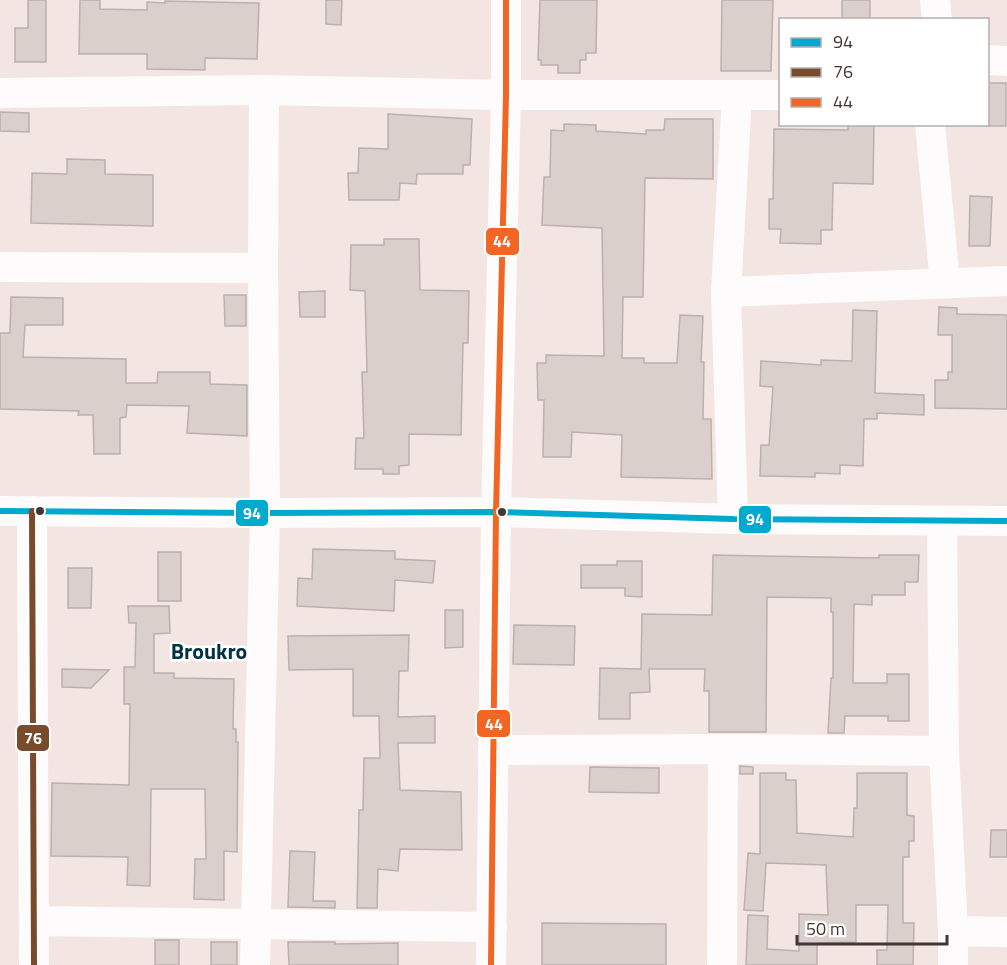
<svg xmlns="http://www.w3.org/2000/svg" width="1007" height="965" viewBox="0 0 1007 965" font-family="'Titillium Web',sans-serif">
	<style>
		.building { fill: #dbcfcb; stroke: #bbb0ad; stroke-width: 1.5 }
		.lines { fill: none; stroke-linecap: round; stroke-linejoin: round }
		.minor { stroke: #fdfbfb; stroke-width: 30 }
		.bus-1-casing { stroke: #fff; stroke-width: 10 }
		.bus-2-casing { stroke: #fff; stroke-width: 10 }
		.bus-3-casing { stroke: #fff; stroke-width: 10 }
		.bus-1 { stroke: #00a9ce; stroke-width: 6 }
		.bus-2 { stroke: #7a4b2a; stroke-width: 6 }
		.bus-3 { stroke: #f26522; stroke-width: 6 }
		.bus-dot { fill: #423632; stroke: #fff; stroke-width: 2 }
		.labels { text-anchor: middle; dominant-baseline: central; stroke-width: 5; stroke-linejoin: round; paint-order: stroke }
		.district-label { font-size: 22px; font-weight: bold; fill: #003244; stroke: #fff }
		.line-badge { stroke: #fff; stroke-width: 2 }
		.badge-label { font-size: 16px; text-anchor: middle; font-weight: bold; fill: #fff }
	</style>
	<rect width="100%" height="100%" fill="#f3e6e2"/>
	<!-- building -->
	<g class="building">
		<path d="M28,0h18v62h-31v-34h13z"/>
		<path d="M80,0h20v9l47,1v-8l18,1v-2l94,2 -2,56 -52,-1v12l-58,-1v-15h-68z"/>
		<path d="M326,0h16l-1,25 -15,-1z"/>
		<path d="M540,0h57l-1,53h-10v7h-6v13h-22v-8h-17v-5h-3z"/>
		<path d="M722,0h51l-2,71h-50z"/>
		<rect x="842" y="0" width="28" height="20"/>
		<rect x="987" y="83" width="19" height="43"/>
		<path d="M0,112l29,1v19l-29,-1z"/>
		<path d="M388,114l84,5 -2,46h-7v9h-46l-1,10 -16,-1 -1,17h-50l-1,-27h10l1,-25 29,1z"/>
		<path d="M665,119h48v60l-68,-1 -2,119h-20l-1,61h22v5h33l3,-48 23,1 -2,46h3l-1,57h8l1,60 -91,-2 1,-42 -50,-3 -1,25h-28l1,-57h-6l-1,-37h9v-8l58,1 -2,-128 -60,-3 2,-48h6l1,-47 13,1v-7l32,1v6l50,3v-4h18z"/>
		<path d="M848,124h26l-1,60 -40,-1 -1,47h-11v14l-41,-1 1,-14h-12v-30h4l1,-70 74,1z"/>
		<path d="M67,159l38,1v14l48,1v51l-122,-3 1,-50 35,1z"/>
		<path d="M970,196l22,1 -2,49h-21z"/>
		<path d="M384,239h35l1,51 49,1 -1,52h-5l-2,92 -52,-1v31l-10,1v8h-16v-5h-28l1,-31h8l-2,-66h5l-2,-81 -15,-1 1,-45h33z"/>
		<path d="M325,291v26h-25l-1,-25z"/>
		<path d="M224,295h22v31h-21z"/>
		<path d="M11,297l52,1v27h-38l-2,32 103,2v24h31l1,-11h52v12l37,1v51l-60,-3 2,-27 -62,-1 -1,12 -6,1v36h-26l-1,-39h-15l1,-4 -79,-2v-76h10z"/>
		<path d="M939,307l18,1v6l50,1v94l-72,-1v-28h13v-8h4v-37h-14z"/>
		<path d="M853,310l24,1 -2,82 49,2v20l-47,-2v6h-13l-1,47 -23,-1v9l-25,-1v4l-55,-1 1,-31h8l4,-58 -13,-1 1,-25 60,4v-5l31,1z"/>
		<path d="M313,549l82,2v8l40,2 -2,22 -38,-3 -1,31 -97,-5 1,-28 14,1z"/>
		<rect x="158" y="552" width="23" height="49"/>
		<path d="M713,555l166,3v-3h40l-1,27h-13v13h-33v10l-18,-1 -1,79h34v-9h22v47h-21v-5h-43l-1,17h-16l3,-55h2v-66h-2v-14l-64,-1 -1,135h-57v-41h-5l1,-22h-56l1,23 -20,1v26h-31l1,-51 41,1 1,-55 70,1z"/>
		<path d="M617,561h25v36l-17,-1v-8h-44v-23h36z"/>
		<path d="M68,568h24l-1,40h-23z"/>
		<path d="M128,606h41l1,27 -16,1v39h20v5l60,1 -1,50h3v13h2l-1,110 -13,-1v49l-30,-1 1,-40h11l-1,-70h-54l-1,97 -23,-1 1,-28 -77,-1 1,-73 77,2 1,-81h-6v-37h11l1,-44h-7z"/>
		<path d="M445,610h18v37l-18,1z"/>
		<path d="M514,625l61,1 -1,39 -61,-1z"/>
		<path d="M409,635l-1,36h-9l-1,46 37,-1v27h-37l2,47 61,2 1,58 -62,-1 -2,22 -20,-2 -1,39h-20l2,-98h4l1,-52h16l-1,-42h-26v-47l-64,1 -1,-34z"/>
		<path d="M62,669l47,1 -18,18 -29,-1z"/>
		<path d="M740,766l13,1v7h-13z"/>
		<path d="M590,767l69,1v25l-70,-1z"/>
		<path d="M760,773h26v7h10l1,53 56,4 1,-29h3v-35h50v42l7,1v25h-5v16h-6v66h11l-1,42h-36v-15h10l1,-45h-32v37l-39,1v22h-71l2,-50 20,1 -1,33 32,2v-37l29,1 -2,-50 -60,-2 -3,48 -19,-1 4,-57 12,1z"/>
		<path d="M991,830h16v27h-17z"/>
		<path d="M290,851l25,1 -2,49h22v7l-47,-1z"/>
		<path d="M542,923l124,1v41h-124z"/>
		<rect x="155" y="940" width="24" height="25"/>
		<rect x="211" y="942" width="26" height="23"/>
		<path d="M288,942h47v2l63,-1v22h-109z"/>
	</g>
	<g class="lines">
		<!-- minor -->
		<g class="minor">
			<path d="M935,0l2,20"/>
			<path d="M988,60l19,1"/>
			<path d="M0,93l264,-3 242,5h274"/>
			<path d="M930,124l15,159"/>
			<path d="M0,267l263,1"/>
			<path d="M726,292l281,-11"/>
			<path d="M0,511l265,2 231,-1 237,7 274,2"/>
			<path d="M32,511l2,454"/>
			<path d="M733,519l-7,-227 11,-197"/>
			<path d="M942,521l2,230 9,180v34"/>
			<path d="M493,750l230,-1 221,2"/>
			<path d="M34,921l458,6"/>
			<path d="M953,931l54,1"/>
			<path d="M255,965l10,-452 -2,-245 1,-178"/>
			<path d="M491,965l5,-453 10,-417v-95"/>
			<path d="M722,965l1,-216"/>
		</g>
		<defs>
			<path id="bus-1" d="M0,511l265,2 231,-1 237,7 274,2"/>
			<path id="bus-2" d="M32,511l2,454"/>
			<path id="bus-3" d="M491,965l5,-453 10,-417v-95"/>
		</defs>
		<!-- bus-1 casing -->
		<use href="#bus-1" class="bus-1-casing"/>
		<!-- bus-2 casing -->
		<use href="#bus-2" class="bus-2-casing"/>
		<!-- bus-3 casing -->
		<use href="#bus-3" class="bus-3-casing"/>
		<!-- bus-1 -->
		<use href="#bus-1" class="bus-1"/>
		<!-- bus-2 -->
		<use href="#bus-2" class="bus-2"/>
		<!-- bus-3 -->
		<use href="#bus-3" class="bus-3"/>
	</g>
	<!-- markers -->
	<g class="bus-dot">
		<circle cx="40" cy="511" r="5"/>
		<circle cx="502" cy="512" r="5"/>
	</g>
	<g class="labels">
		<!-- district labels -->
		<g class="district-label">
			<text x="209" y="651">Broukro</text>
		</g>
	</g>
	<g class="line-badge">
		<rect x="485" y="227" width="35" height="29" rx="6" fill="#f26522"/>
		<rect x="235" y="499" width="34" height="28" rx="6" fill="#00a9ce"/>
		<rect x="738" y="505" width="34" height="29" rx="6" fill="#00a9ce"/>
		<rect x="476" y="709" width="35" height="29" rx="6" fill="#f26522"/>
		<rect x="16" y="724" width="34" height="28" rx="6" fill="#7a4b2a"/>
	</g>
	<g class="badge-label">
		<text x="502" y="247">44</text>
		<text x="252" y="519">94</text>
		<text x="755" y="525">94</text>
		<text x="494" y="730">44</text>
		<text x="33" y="744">76</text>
	</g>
	<!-- legend -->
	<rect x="779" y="18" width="210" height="108" fill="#ffffff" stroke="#b3afad" stroke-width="1.5"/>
	<rect x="791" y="38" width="30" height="9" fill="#00a9ce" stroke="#b3afad" stroke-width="1.5"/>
	<text x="833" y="48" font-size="18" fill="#423632">94</text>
	<rect x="791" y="68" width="30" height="9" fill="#7a4b2a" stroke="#b3afad" stroke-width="1.5"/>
	<text x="833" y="78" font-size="18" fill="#423632">76</text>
	<rect x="791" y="98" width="30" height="9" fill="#f26522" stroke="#b3afad" stroke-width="1.5"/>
	<text x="833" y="108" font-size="18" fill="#423632">44</text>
	<!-- scale -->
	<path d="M797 935v9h150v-9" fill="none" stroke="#423632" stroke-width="3"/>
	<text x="806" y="935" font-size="18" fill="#423632" stroke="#ffffff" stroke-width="4.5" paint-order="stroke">50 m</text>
</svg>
